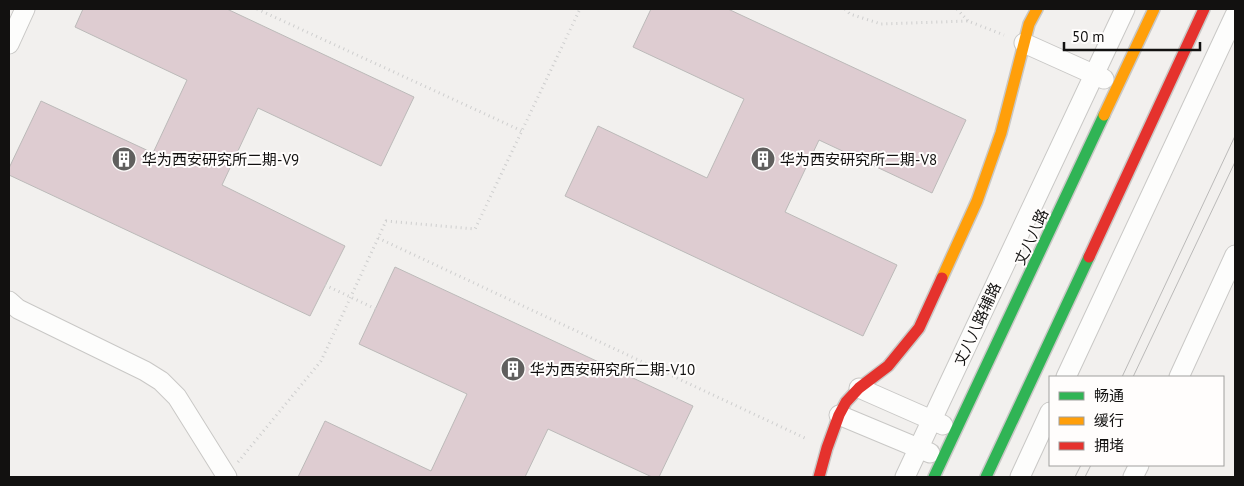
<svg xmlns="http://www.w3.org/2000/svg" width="1244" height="486" viewBox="0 0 1244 486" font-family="'PT Sans','Noto Sans SC',sans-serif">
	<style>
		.building { fill: #deccd1; stroke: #bcbab9 }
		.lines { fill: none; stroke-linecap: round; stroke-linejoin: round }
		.street-casing { stroke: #c9c8c6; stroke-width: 21 }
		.fast-casing { stroke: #c9c8c6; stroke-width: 14 }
		.slow-casing { stroke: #c9c8c6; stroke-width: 14 }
		.jam-casing { stroke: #c9c8c6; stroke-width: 14 }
		.path { stroke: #cecece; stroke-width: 3; stroke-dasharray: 1 4; stroke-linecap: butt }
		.street { stroke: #fdfdfc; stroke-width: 19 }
		.fast { stroke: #30b455; stroke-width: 11 }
		.slow { stroke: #ff9f0a; stroke-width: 11 }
		.jam { stroke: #e5322d; stroke-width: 11 }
		.tram { stroke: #bbbab9; stroke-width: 1 }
		.path-bridge { stroke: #cecece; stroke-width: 3; stroke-dasharray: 1 4; stroke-linecap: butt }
		.labels { text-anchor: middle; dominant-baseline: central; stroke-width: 4; stroke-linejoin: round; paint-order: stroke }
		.poi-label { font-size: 15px; fill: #121110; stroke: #fffdfc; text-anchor: start }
		.street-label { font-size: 15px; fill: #121110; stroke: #fffdfc }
	</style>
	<rect width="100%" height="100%" fill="#f2f0ee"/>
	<!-- building -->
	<g class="building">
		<path d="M83,9h144l187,88 -33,69 -123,-58 -36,77 123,61 -35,70 -301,-141v-7l32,-67 112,52 34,-73 -112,-53z"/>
		<path d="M651,9h77l238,111 -34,73 -113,-53 -34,72 112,53 -34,71 -298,-140 33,-70 109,52 37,-79 -111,-52z"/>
		<path d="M395,267l298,139 -34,71h-7l-104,-48 -23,48h-227l27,-56 106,50 36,-77 -108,-50z"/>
	</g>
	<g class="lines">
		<defs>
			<g id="street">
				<path d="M1024,43l80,36"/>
				<path d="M9,44l16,-35"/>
				<path d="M9,301l9,8 127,62 16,10 16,16 50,80"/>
				<path d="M1066,377l169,-362"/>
				<path d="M1179,377l56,-122"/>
				<path d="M859,388l84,37"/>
				<path d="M839,415l91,38"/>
				<path d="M905,477l220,-468"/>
				<path d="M1020,477l30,-65"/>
				<path d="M1133,477l6,-12"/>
			</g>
			<g id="fast">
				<path d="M934,477l170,-362"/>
				<path d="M986,477l103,-220"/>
			</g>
			<g id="slow">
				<path d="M1104,115l50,-106"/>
				<path d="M942,278l35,-77 24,-68 28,-109 8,-15"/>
			</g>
			<g id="jam">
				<path d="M1089,257l115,-248"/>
				<path d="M819,477l8,-29 12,-33 7,-13 13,-14 29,-22 31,-38 23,-50"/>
			</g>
		</defs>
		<!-- street casing -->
		<use href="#street" class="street-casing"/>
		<!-- fast casing -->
		<use href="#fast" class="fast-casing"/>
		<!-- slow casing -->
		<use href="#slow" class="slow-casing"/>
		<!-- jam casing -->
		<use href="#jam" class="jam-casing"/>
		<!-- path -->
		<g class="path">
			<path d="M257,9l265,122"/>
			<path d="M845,9l5,5 31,10 87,-3 36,14"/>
			<path d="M957,9l11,12"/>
			<path d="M378,238l429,201"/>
			<path d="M238,462l83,-101 65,-140 89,8 105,-220"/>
		</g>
		<!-- street -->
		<use href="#street" class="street"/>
		<!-- fast -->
		<use href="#fast" class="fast"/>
		<!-- slow -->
		<use href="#slow" class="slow"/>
		<!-- jam -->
		<use href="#jam" class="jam"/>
		<!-- tram -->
		<g class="tram">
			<path d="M1122,377l113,-241"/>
			<path d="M1133,377l102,-215"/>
			<path d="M1075,477l6,-12"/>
			<path d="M1085,477l6,-12"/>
		</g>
		<!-- path-bridge -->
		<path class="path-bridge" d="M325,285l51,24"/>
	</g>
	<!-- icons -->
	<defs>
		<symbol id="building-disc" viewBox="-11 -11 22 22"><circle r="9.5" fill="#605f5e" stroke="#fffdfc"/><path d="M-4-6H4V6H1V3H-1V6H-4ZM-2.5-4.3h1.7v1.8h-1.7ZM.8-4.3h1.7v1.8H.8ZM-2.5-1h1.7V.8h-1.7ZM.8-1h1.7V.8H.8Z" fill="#fff"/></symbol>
	</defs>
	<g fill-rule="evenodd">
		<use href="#building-disc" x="110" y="145" width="28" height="28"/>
		<use href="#building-disc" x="749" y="145" width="28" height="28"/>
		<use href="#building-disc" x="499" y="355" width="28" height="28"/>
	</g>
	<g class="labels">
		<!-- poi labels -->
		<g class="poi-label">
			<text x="142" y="159">华为西安研究所二期-V9</text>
			<text x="780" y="159">华为西安研究所二期-V8</text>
			<text x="530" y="369">华为西安研究所二期-V10</text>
		</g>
		<!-- street labels -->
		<g class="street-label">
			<text transform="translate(1031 237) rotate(-65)">丈八八路</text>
			<text transform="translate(977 324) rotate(-65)">丈八八路辅路</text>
		</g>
	</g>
	<!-- border -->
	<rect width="1244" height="486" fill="none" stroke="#121110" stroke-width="20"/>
	<!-- legend -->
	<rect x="1049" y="376" width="175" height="90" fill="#fffdfc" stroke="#a09f9e"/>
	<rect x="1059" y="392" width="25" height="8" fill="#30b455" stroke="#a09f9e"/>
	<text x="1094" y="401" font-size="15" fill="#121110">畅通</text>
	<rect x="1059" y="417" width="25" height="8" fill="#ff9f0a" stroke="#a09f9e"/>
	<text x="1094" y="426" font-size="15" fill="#121110">缓行</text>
	<rect x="1059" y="442" width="25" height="8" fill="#e5322d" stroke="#a09f9e"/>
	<text x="1094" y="451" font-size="15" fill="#121110">拥堵</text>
	<!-- scale -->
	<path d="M1064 42v8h136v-8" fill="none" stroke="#121110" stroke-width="2.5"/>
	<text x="1072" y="42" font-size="15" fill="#121110" stroke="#fffdfc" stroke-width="4" paint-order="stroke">50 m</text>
</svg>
